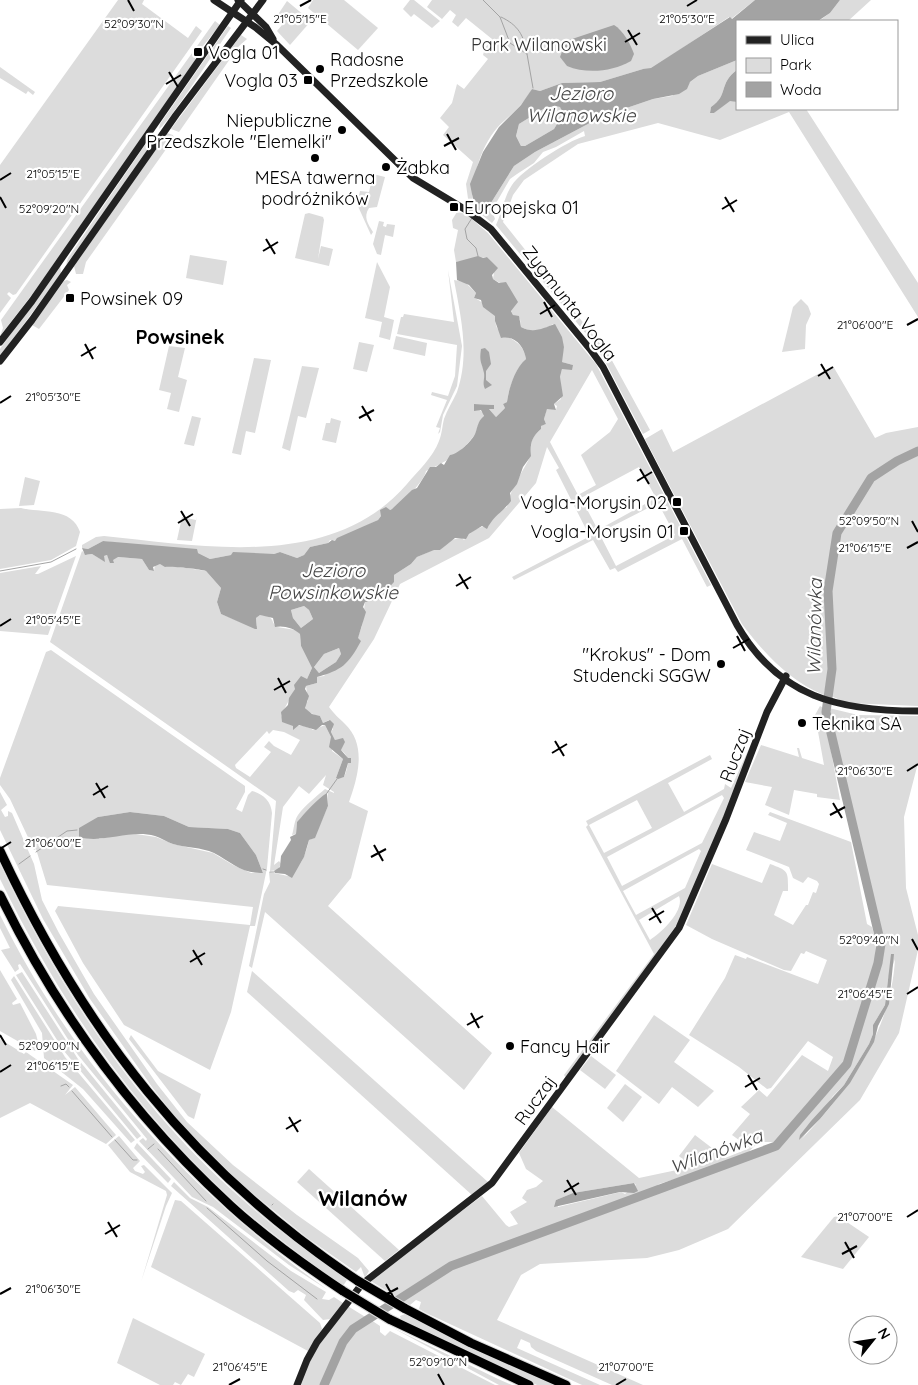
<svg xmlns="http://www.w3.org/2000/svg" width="918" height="1385" viewBox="0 0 918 1385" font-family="Quicksand,sans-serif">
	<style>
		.green { fill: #dcdcdc; fill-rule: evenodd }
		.water { fill: #a3a3a3; fill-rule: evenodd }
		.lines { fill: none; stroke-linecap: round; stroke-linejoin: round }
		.stream { stroke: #a3a3a3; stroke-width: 1 }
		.river { stroke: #a3a3a3; stroke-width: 9 }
		.highway-casing { stroke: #dbdbdb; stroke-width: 11 }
		.secondary { stroke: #222; stroke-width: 7 }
		.highway { stroke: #000; stroke-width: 9 }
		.highway-bridge-casing { stroke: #dbdbdb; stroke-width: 11; stroke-linecap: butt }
		.highway-bridge { stroke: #000; stroke-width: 9 }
		.ticks { fill: none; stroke: #000; stroke-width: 2 }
		.poi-dot { fill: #000; stroke: #fff; stroke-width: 2 }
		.labels { text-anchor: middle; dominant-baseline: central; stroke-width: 4.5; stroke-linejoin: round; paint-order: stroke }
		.park-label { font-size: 18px; fill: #333; stroke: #fff }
		.poi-label { font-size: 18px; fill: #000; stroke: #fff; text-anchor: start }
		.street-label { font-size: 18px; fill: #000; stroke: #fff }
		.water-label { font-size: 19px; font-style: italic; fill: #444; stroke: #fff }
		.quarter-label { font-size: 20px; font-weight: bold; fill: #000; stroke: #fff }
		.district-label { font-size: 22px; font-weight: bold; fill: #000; stroke: #fff }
		.ticks-label { font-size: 12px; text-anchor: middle; fill: #000; stroke: #fff; stroke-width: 4.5; stroke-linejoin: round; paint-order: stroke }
	</style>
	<rect width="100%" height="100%" fill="#fff"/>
	<!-- green -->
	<g class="green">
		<path d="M118,0h26l-2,4 46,34 8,-12 6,5 -186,263 -3,1 -4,-3 -2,2 4,4 -11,15v-148z"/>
		<path d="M313,0h31l34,28 -20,22 -50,-42z"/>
		<path d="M410,0h4l26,21 -8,7 -18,-14 -3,3 -8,-8z"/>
		<path d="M432,0h323l-24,19 -2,-2 -78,52h-8l-43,13 -38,1 -22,8 -8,-2c-6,12 -18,23 -28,32 -20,17 -30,49 -32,74 0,5 3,9 3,14l-6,-3 -3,-22 7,-22 -30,-27 6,-8 -9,-9 12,-15 5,-19 7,5 24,-30 -5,-4 2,-7 7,-9 -26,-21 -8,9 -6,-5 4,-7 -6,-5 -8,9 -15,-12z"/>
		<path d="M840,0h31l-23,21h-29l11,-8z"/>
		<path d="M287,1l24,20 -21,24 -13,-14 5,-6 -2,-7 -3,-2z"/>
		<path d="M215,21l5,4 -26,32 2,2 -159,229 -37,48 3,-8 -2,-8z"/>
		<path d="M228,26l3,2c-10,14 -64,98 -72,101l1,-5z"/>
		<path d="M241,35l6,4 -8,7 -60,86 -8,-3z"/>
		<path d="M737,60v10c-19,14 -8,25 -26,37l-1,6h4l16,-13 7,2v7h69l112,174v34l-129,-205 -69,28 -62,-17 -80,21 -54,36 -11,15 -10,27 106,133 41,75 -7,4 -36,-69 -15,-24 -96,-116c6,-13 8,-28 16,-40 10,-15 55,-44 73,-49l-1,-5 -28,16 -13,5 -9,11 -17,11 -7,5 -18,31 3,9 -3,4 -15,-12 12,-5 25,-40 21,-14 68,-36 50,-17 19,-3 26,-20z"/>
		<path d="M0,67l35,25 -2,3 -5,-4 -2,3 -26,-16z"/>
		<path d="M555,106l5,1 3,7 -9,15 -29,17h-4l-5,-10 3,-12 26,-16z"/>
		<path d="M167,133l6,2 1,3 -88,124 -3,12h-7l-2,-8z"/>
		<path d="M154,136v6l-88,123 2,-7 81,-119z"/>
		<path d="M373,174l12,3 -8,30 -8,1c-6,9 -1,16 4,24l-2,3 -14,-31 3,-13 9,1z"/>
		<path d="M457,212l9,2 22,19 108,131 115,221 -4,2 -25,-48 -64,33 -3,-4 -5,2 -17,-30 -79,40 -2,-3 82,-43 -1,-2 -4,3 -33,-65 3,-2 -12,-21 -11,36 -47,55 -89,46 -26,55 -45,68c6,8 9,10 16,17 22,21 13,53 4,78l19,9 -17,67 -23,28 164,147 -28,37 -199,-178 -13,56 -3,-2 15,-72 6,-12 -1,-10 19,4c12,-7 18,-22 21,-36l5,-2 14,-32v-13l-27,25 -4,4 -1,12 -4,1c2,-6 2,-14 6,-20 7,-10 19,-19 27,-26l9,4v-1l-11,-7 3,-10 -17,19 -10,-8 -16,21 -9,58 5,-4 2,3 -3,6 -8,1 6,-70 -226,-159 32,-91 5,4 5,-1 12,7v-5l3,-1 3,6 7,-4 25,2 7,11 5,1 1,-6 5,-1 46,7 15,17 -4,14 4,12 32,13 4,-1 -1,-8 4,-3c16,1 10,7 17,12l19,3 4,4 1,12 11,22 -5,11 -12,10 -14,26c6,16 20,6 32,15l12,-5 6,12 1,14 11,8 -7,19 8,-1c4,-10 7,-20 -3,-27l1,-11 -7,1 -4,-8 2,-3 -4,-9 -6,3 -3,-7c-6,0 -14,-5 -16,-11l4,-4 -2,-15 11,-3v-6l7,-1 33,-37 5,-13 3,-24 12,-8 17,-19 17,-11 6,-7 16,-7h7l10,-10 12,-2 2,2c6,-7 14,-15 24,-13 3,-10 10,-15 19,-20 3,-17 13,-31 21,-46 7,-12 -3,-19 13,-32l-1,-3 6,-2 -2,-5 3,-11 9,2 1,-4 -3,-2 7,-5 -1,-22 2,-8 11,-4 -11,-3 -1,-4 3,-11 -11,-23c-10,7 -21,9 -32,3l-1,-8 -7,-4 -13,-32 -7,-4 2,-13 -8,-9 -31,5 -2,-12 4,-20 -5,-2 -1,-8zM592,370l26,49 -8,13 -29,23 15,30 -18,10 -28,-53zM639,467l17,31 -58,32 -17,-32zM658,503l17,32 -59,31 -17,-33zM273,730l11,2 16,8 -9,15 -17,-9 -5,-5 -5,6 7,5 -21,25 -14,-9 -1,-3 32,-34 2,3z"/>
		<path d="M309,213l14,4 1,3 -6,39 3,-13 12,3 -4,17 -34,-8 10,-44z"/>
		<path d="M379,221l5,1 -1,4 3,1 1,-3 8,1 -2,12 -8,-2 -4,20 -4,-1 -4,-10z"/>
		<path d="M190,255l37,6 -4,24 -37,-7z"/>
		<path d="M377,262l13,25 -6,30 10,3 -4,20 -11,-3 3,-15 -17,-4z"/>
		<path d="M60,264l1,10 -61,82v-7z"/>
		<path d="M448,270l14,76 -5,40 -14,29 -3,17 -2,2 2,-6 -4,-1 11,-27 -16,-5 1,-3 16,4 7,-20 2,-31 -60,-11 4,-17h2l1,-3 50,8z"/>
		<path d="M67,280l4,2 -4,3 2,5 -30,39 -7,-4 32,-44z"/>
		<path d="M454,280l11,2 11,11 -2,5c6,1 16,12 22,18 -5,25 26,16 30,43 -11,10 -17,30 -19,43l-4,2 2,4 -9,9 -7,-8 5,-4 -20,-1 9,9 1,4c-8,6 -5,13 -11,20 -12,16 -29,26 -47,34 -1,9 -25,34 -34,38 -3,2 -8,1 -11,1v6l-3,4 -42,21 -6,-1 -2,3 -18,4 -6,8 -7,3 -17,-6 -6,2 -43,1 -21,4 -12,-6 -95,-12 -15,8 -6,-1v-3l14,-8 8,-1c101,10 228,35 303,-52 11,-13 26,-27 32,-43 3,-7 3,-14 5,-22 3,-9 9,-18 13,-27 13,-38 4,-74 -3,-112z"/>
		<path d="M801,299l7,7 3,8 -5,11 -1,24 -23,3 11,-45z"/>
		<path d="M396,336l31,7 -2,13 -32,-7z"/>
		<path d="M359,342l15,3 -7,27 -14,-3z"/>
		<path d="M169,346l16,2 -7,29 9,3 -8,32 -12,-3 4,-16 -12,-3z"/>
		<path d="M254,358l17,2 -16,73 -9,-2 -5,24 -9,-2z"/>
		<path d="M302,366l17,2 -13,50 -8,-2 -8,35 -8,-3z"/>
		<path d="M833,366l42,72 11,-5 32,-6v21c-10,3 -41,21 -49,31 -7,8 -12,18 -18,26l6,1 17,-27 29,-19 15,-6v252l-71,-3 -16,-7 3,-29 -3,-39 -4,2 2,38 -5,27c-34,-13 -61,-43 -82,-71l-97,-185 17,-10 11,23z"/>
		<path d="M192,416l9,2 -7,28 -10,-2z"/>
		<path d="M331,418l10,3 -5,22 -14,-3 4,-17h4z"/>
		<path d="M25,477l15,4 -6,24 -15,1z"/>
		<path d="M21,508c20,5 51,-1 59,24l-4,14 -25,14 -51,9v-60z"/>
		<path d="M197,516l-5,25 -15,-1 5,-23 14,3z"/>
		<path d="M76,556l-28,79 -48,-4v-58l41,-7 -6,8h3z"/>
		<path d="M304,606l5,4 4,9 -12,9 -8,-10 -2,-8z"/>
		<path d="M339,648l2,6 -5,8 -17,11 -5,-6 10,-13z"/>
		<path d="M51,650l194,136v6l-9,17 6,3 6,-17 4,-4c11,3 19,10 20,22l-5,55 -12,58h-5l-19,86 -21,58 -86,-45 -41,-62 -28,-52 3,-5 192,19 3,-18 -206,-22 -11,-36 -2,1 -24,-51 -10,-14v-7l46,-126zM130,812l34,4 25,11 39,2 12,4 16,22 7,18h-12l-18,-8 -20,-12 -40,-9 -17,-7 -27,-4 -30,6 -1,-22z"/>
		<path d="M820,706l3,2 17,92 -23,-3v-3l-23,-4 -5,25 -24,-10 7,-18 -27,-5 16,-37 38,12 -2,-9h2l3,10 22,7 -9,-50z"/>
		<path d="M829,708l29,7 60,1v47l-14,54 2,71 12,47v15l-19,83 -39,67 -132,129 -49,21 -32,8 -107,6 -19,11 -24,45 146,65h-31l-76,-34 -5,-4 -1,-4 -9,-4 -4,9 83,37h-18l-156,-72 -7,-4 2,-7 -5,-2 -6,5 -9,-5 17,-11 -2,-2 -19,10 -28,-17 113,-84 24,29 3,2 9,-3 -8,-12 17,-10 -5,-4 5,-8 9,-3 7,-6 -17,-12 -7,-16 33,-46 87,71 52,-11 -12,-11 16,-21 30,23 25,-10 -18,-13 18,-21 -9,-7 18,-17 8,7 35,-42 26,16 5,-14 -25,-16 -37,47 -4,1 -28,-22 -50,-32 36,-57 10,-23 11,4 1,-2 71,27 9,-24 -21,-9 -2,3 -3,-1 -10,18 -7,-1 -72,-31 -26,-14 26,-61 50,19 8,-19c19,7 18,7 18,27h-5l-9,24 19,10 13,-20h2l5,-13 3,1 3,-9 -2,-3 -9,-4 -5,6 -10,-5 -4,-11 -43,-17 8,-18 26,9 7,-18 -19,-8 2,-3 81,30 16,82 5,3 4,15 -1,21 -30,99 -68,80h-18l-15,14 -20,7 1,4 53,-20 72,-82 30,-100 2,-25zM895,959c-4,72 -45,129 -93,180l31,-43 11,-11 25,-41 4,-10v-9l12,-20 3,-26zM691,1174l1,5 -66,24 -3,-2 31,-12 5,-5zM634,1183l2,2 -11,9 -4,-2 -63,15 -2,-7 17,-7z"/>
		<path d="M751,744l1,2 -68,169 -118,163 -2,-3 90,-121 -68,-127 2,-2 -2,-4 124,-66 2,4 -44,24 16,29 40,-23 1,-5 6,4zM722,795l2,3 -22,45 -80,43 -15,-29zM637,800l15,28 -48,25 -15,-28zM699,849l2,2 -16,37 -49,27 -13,-24zM679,896c6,15 -18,37 -29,44l-11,-20z"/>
		<path d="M0,792l7,13 -6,5 4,7 3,-1v-5l4,2 22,51 8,36 17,33 35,61 63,90 30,38 46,43 64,50 61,43 11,13 -4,7 -4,-11 -5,5 -50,-35 -66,-54 -60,-60 -28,-36 -62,-88 -47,-80 -43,-89z"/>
		<path d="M0,864c59,125 137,243 242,335 33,30 69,55 105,81l-4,6c-41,-30 -82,-59 -119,-94 -96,-90 -167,-196 -224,-313z"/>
		<path d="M0,915c75,152 190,278 328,375l-39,-25 -76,-58 -21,-10 -53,-56 4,-3 3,3 1,-2 -69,-84 -58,-91 -2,1 1,4 -4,3 -14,-22 9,-2 -10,-20z"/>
		<path d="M0,970l17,29 -5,4 1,2 7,-2 16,31 3,12 -4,5 -35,-20z"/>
		<path d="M252,971l236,211 -16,13 -225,-203z"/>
		<path d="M22,972l56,87 63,77 -4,3 -73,-88 -48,-76z"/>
		<path d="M14,976l51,81 70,83 -4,3 -48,-54 -39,-31 -2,-25 -31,-53z"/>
		<path d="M654,1015l36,25 -16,22 40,29 -16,16 -26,-20 -13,17 -43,-33z"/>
		<path d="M131,1035l27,36 43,23 -7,25 -6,-3 -59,-77z"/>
		<path d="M0,1039l24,15 2,-2 47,33 -8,10 10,-8 41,48 -10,9 -76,-41 -30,15z"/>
		<path d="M591,1056l25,19 -11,14 -25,-19z"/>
		<path d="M625,1084l17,13 -19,25 -16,-14z"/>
		<path d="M119,1136l21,25 -7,7 2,3 8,3 2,-2 -4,-6 3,-1 28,28 -6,13 -25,76 26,-87 -1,-4 -36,-19 -22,-27z"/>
		<path d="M137,1143l34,36 -3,4 -34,-35z"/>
		<path d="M309,1169l90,81 -14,11 -88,-79z"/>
		<path d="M174,1182l16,16 18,9 83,64 35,21 -4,7 7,1 5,-3 9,6 -13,16 -7,1 -19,-20 2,-5 -8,-5 -4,3 -5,-2 -118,-105z"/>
		<path d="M175,1200l6,1 139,122 2,6 -14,22 -157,-84z"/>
		<path d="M838,1216l31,21 -26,32 -42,-12 33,-40z"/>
		<path d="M346,1305l21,13 -21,16 -17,35 4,2 13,-31 25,-20 9,6v6l5,4 5,-5 105,54h-195c11,-30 26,-55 46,-80z"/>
		<path d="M405,1314l66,33 84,38h-18l-73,-33 -63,-33 -1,-3z"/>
		<path d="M133,1318l72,36 -11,23 -6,-3 -7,11 -6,-3 -2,3h-13l-43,-22z"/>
		<path d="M391,1327l107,52 14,6h-13z"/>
	</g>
	<!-- water -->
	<g class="water">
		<path d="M755,0h85l-10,13 -12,8h-81v39l-39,16 -8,6 -3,7 -8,5 -26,5 -50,17 -68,36 -21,14 -25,40 -12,5 -2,-2 -5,-25 13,-32 16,-25 22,-22 11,-16 8,2 22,-8 38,-1 43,-13 8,-1 79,-51 2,2zM555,106l5,1 3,7 -9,15 -29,17h-4l-5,-10 3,-12 26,-16z"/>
		<path d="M614,25c9,5 17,20 20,29l-3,7c-19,11 -45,13 -64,5l-7,-9 6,-16z"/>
		<path d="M737,70v32l-7,-1 -16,12h-4l1,-6c18,-12 7,-23 26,-37z"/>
		<path d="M478,256l5,2 4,-1 11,11 -6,7 1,4 6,4 7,-1 12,20 -7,9 2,4 6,1 2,11c13,7 22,1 34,-3l7,13 2,10 -2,15 11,3 -1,5 -10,-1 -2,8 3,19 -9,8 2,6 -9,-1 -3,10 2,5 -5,2v3c-10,8 -11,16 -10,27l-8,11 -6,17 -7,9 1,8c-8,11 -17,14 -24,28l-5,-3 -13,8 -3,5 -11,-1 -15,12h-6l-17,7 -6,7 -17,11v7l-11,12h-6l-5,7 -7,1 -2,5 3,5 -8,26 3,3c-13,24 -19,29 -44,36v6l-11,3 -1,3 4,7 -4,12 7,6 8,2 3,7 7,-3 4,4 -3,8 4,8 8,-2 2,4 -4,8 7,8h3v5h-3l-4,14 -6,2 -2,-1 7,-19 -14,-12 2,-10 -6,-12h-3l-6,5 -17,-5 -6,5v-4l-11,-4 -1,-10 7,-7 1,-7 6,-9 -1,-4 7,-9 6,3 5,-11 -11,-22 -1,-12c-6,-6 -17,-9 -25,-7l-2,-9 -13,-3 -4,3 1,11h-2l-34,-15 -4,-12 4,-14 -15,-17c-7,-2 -35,-5 -41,-4l-5,-3 -7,3 1,4 -5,-1 -7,-11 -24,-2 -5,3 1,3h-4l-3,-8 -3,1 1,6 -13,-8 -7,1 -3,-7 6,1 15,-8 94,8 1,4 12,6 21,-4 2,-3 41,2 6,-2 17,6 7,-3 6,-8 18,-4 4,-3 3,1 2,-3 41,-18 3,-4 -1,-6 6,-3 4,3 2,-1 20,-19 5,-2 13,-21h6l5,-4 3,2 6,-10c8,-1 21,-13 25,-21 3,-7 2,-12 9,-18l-3,-6 -7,1v-7l20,1v4h-5l7,8 9,-9 -2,-4 4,-2c2,-14 8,-34 19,-43 -2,-13 -11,-24 -25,-21l-6,-17v-5l-12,-9 -2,-7 -7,-2 2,-5 -7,-8 -12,-5 -1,-18zM304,606l5,4 4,9 -12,9 -8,-10 -2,-8zM339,648l2,6 -5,8 -17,11 -5,-6 10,-13z"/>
		<path d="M485,348l4,4 2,12 -5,7v9l6,5 -7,4c-3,-6 0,-10 -1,-16 -2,-11 -5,-10 -3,-24z"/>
		<path d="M327,793l1,13 -13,32 -6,2 -5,17 -12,21 -7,-4 -10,-1 -1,-2 6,-4 1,-11 10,-16 -1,-3 6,-3 1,-12c9,-10 20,-23 30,-29z"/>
		<path d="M130,812l34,4 25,11 39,2 12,4 16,22 7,18c-21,1 -32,-11 -49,-20 -13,-6 -28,-5 -41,-9 -6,-2 -12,-6 -18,-8 -26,-7 -51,8 -76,1v-9l19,-11z"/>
		<path d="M891,954h3l-5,50 -11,22 -4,16 -24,41 -30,36 -21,21 1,-5 11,-14 33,-36 25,-41 4,-10v-9l12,-20z"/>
		<path d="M634,1183l4,8 -4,2 -14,-1 -66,15 2,-7 17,-7z"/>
	</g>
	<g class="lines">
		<!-- stream -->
		<g class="stream">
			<path d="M483,0l17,17 10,26 17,11 6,34"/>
			<path d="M501,17c17,8 23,18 26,37"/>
			<path d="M472,218l-7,11 2,10 9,9 2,8"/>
			<path d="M0,571l51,-9 25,-13"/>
			<path d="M327,793l10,-14"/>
			<path d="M36,852l31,-21 10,-1"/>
			<path d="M19,864l11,-8"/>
			<path d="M263,869l3,1"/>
			<path d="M270,872h4"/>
			<path d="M61,1086l5,-2 3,3"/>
			<path d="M72,1091l40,46"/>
			<path d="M115,1140l18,20h4"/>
			<path d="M148,1149l6,-5"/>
			<path d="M158,1149l48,52"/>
			<path d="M272,1205l1,-1"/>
			<path d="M207,1208l60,53 50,38"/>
		</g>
		<!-- river -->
		<path class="river" d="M324,1385l19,-43 10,-13 98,-63 325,-120 71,-82 31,-101 3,-19 -55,-232 6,-43 -4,-78 9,-58 34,-55 26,-17 21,-10"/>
		<defs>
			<g id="highway">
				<path d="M0,851c84,180 191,319 358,430"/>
				<path d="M0,895c57,117 135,223 231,311 35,32 73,59 112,85"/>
				<path d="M404,1308l67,35 95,42"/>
				<path d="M389,1319l140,66"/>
			</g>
		</defs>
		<!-- highway casing -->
		<use href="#highway" class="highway-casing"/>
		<!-- secondary -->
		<g class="secondary">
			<path d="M214,0l41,27 22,18 136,133 53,32 25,19 99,120 13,18 134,258c42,73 103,86 181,86"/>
			<path d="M238,0l28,27 7,12"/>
			<path d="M0,342l32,-41 209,-301"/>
			<path d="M0,361l32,-41 144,-205 87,-115"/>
			<path d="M297,1385l10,-25 10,-18 45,-58 130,-101 187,-255 47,-109 41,-107 19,-36"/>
		</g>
		<!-- highway -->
		<use href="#highway" class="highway"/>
		<defs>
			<g id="highway-bridge">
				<path d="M358,1281l46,27"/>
				<path d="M343,1291l46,28"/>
			</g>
		</defs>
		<!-- highway-bridge casing -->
		<use href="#highway-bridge" class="highway-bridge-casing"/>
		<!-- highway-bridge -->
		<use href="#highway-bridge" class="highway-bridge"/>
	</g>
	<!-- ticks -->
	<path class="ticks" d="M128,0l6,11M300,6l11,-6M687,6l10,-6M628,30l9,15M625,42l15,-9M169,72l9,15M166,84l15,-9M447,134l9,16M444,146l15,-8M0,180l11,-7M0,197l6,11M725,197l9,15M722,209l15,-9M266,239l9,15M263,251l15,-9M544,302l8,15M540,314l15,-9M907,325l11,-6M85,344l8,15M81,356l15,-9M821,364l9,15M818,376l15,-9M0,403l11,-7M362,406l9,15M359,418l15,-8M640,469l9,15M637,481l15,-9M181,511l9,15M912,521l6,11M178,523l15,-9M907,548l11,-6M459,574l9,15M456,586l15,-9M0,626l11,-7M737,636l8,15M733,648l16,-9M278,678l8,15M274,690l16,-9M555,741l9,15M552,753l15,-9M907,771l11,-7M96,783l9,15M93,795l15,-9M833,803l9,15M830,815l15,-8M374,845l9,16M0,849l11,-7M371,857l15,-8M652,908l9,15M649,920l15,-9M912,939l6,11M193,950l9,15M190,962l15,-9M907,994l11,-7M471,1013l8,15M467,1025l16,-9M0,1035l6,10M0,1072l11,-7M748,1075l9,15M745,1087l15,-9M289,1117l9,15M286,1129l15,-9M567,1180l9,15M564,1192l15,-9M907,1217l11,-7M108,1222l9,15M105,1234l15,-9M845,1242l9,16M842,1254l15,-8M386,1284l9,16M0,1294l11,-6M383,1296l15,-8M438,1374l6,11M229,1385l11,-6M616,1385l10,-6"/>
	<!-- markers -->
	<g class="poi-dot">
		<rect x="193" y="47" width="10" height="10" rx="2.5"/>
		<circle cx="320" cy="69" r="5"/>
		<rect x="303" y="75" width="10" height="10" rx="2.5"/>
		<circle cx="342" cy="130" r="5"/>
		<circle cx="315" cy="158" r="5"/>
		<circle cx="386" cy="167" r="5"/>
		<rect x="449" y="202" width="10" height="10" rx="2.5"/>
		<rect x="65" y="293" width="10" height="10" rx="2.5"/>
		<rect x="672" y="497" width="10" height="10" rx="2.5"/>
		<rect x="679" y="526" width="10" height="10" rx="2.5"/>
		<circle cx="721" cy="664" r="5"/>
		<circle cx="802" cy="723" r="5"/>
		<circle cx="510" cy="1046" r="5"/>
	</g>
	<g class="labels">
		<!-- park labels -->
		<g class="park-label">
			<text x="539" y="44">Park Wilanowski</text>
		</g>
		<!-- poi labels -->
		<g class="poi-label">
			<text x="208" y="52">Vogla 01</text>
			<text x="330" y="59">Radosne<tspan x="330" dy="21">Przedszkole</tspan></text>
			<text x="298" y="80" text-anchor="end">Vogla 03</text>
			<text x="332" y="120" text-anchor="end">Niepubliczne<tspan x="332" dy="21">Przedszkole "Elemelki"</tspan></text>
			<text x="396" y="167">Żabka</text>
			<text x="315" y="177" text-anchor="middle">MESA tawerna<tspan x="315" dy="21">podróżników</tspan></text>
			<text x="464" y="207">Europejska 01</text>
			<text x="80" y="298">Powsinek 09</text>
			<text x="667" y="502" text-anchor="end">Vogla-Morysin 02</text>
			<text x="674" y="531" text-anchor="end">Vogla-Morysin 01</text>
			<text x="711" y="654" text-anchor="end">"Krokus" - Dom<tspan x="711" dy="21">Studencki SGGW</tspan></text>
			<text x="812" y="723">Teknika SA</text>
			<text x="520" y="1046">Fancy Hair</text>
		</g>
		<!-- street labels -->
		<g class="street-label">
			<text transform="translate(570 303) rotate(52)">Zygmunta Vogla</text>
			<text transform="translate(735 755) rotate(-69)">Ruczaj</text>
			<text transform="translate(535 1100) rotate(-54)">Ruczaj</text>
		</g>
		<!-- water labels -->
		<g class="water-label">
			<text x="581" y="93">Jezioro<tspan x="581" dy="22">Wilanowskie</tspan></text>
			<text x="333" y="570">Jezioro<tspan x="333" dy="22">Powsinkowskie</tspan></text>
			<text transform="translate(814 627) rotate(-89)">Wilanówka</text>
			<text transform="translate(716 1151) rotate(-20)">Wilanówka</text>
		</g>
		<!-- quarter labels -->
		<g class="quarter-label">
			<text x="180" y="336">Powsinek</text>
		</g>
		<!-- district labels -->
		<g class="district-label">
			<text x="363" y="1198">Wilanów</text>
		</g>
	</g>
	<g class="ticks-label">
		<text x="300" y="23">21°05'15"E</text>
		<text x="687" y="23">21°05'30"E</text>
		<text x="134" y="28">52°09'30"N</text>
		<text x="53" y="178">21°05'15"E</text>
		<text x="49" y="213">52°09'20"N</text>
		<text x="865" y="329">21°06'00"E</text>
		<text x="53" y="401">21°05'30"E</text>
		<text x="869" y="525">52°09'50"N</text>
		<text x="865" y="552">21°06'15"E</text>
		<text x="53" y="624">21°05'45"E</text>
		<text x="865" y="775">21°06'30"E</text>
		<text x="53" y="847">21°06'00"E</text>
		<text x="869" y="944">52°09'40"N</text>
		<text x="865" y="998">21°06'45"E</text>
		<text x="49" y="1050">52°09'00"N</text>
		<text x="53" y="1070">21°06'15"E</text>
		<text x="865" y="1221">21°07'00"E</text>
		<text x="53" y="1293">21°06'30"E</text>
		<text x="438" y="1366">52°09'10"N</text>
		<text x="240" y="1371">21°06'45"E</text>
		<text x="626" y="1371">21°07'00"E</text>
	</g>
	<!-- legend -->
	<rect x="736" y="20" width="162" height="90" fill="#ffffff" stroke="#999999"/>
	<rect x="746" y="36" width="25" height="8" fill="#222222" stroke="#999999"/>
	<text x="780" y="45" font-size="15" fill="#000000">Ulica</text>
	<rect x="746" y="58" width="25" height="15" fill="#dcdcdc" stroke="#999999"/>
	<text x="780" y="70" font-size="15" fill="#000000">Park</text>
	<rect x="746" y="82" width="25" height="15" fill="#a3a3a3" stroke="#999999"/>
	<text x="780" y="95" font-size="15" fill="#000000">Woda</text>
	<!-- north arrow -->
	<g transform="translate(873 1340) rotate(60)"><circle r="24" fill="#ffffff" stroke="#999999"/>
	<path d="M0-4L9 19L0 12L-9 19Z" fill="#000000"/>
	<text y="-8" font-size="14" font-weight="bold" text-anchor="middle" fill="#000000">N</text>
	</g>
</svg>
